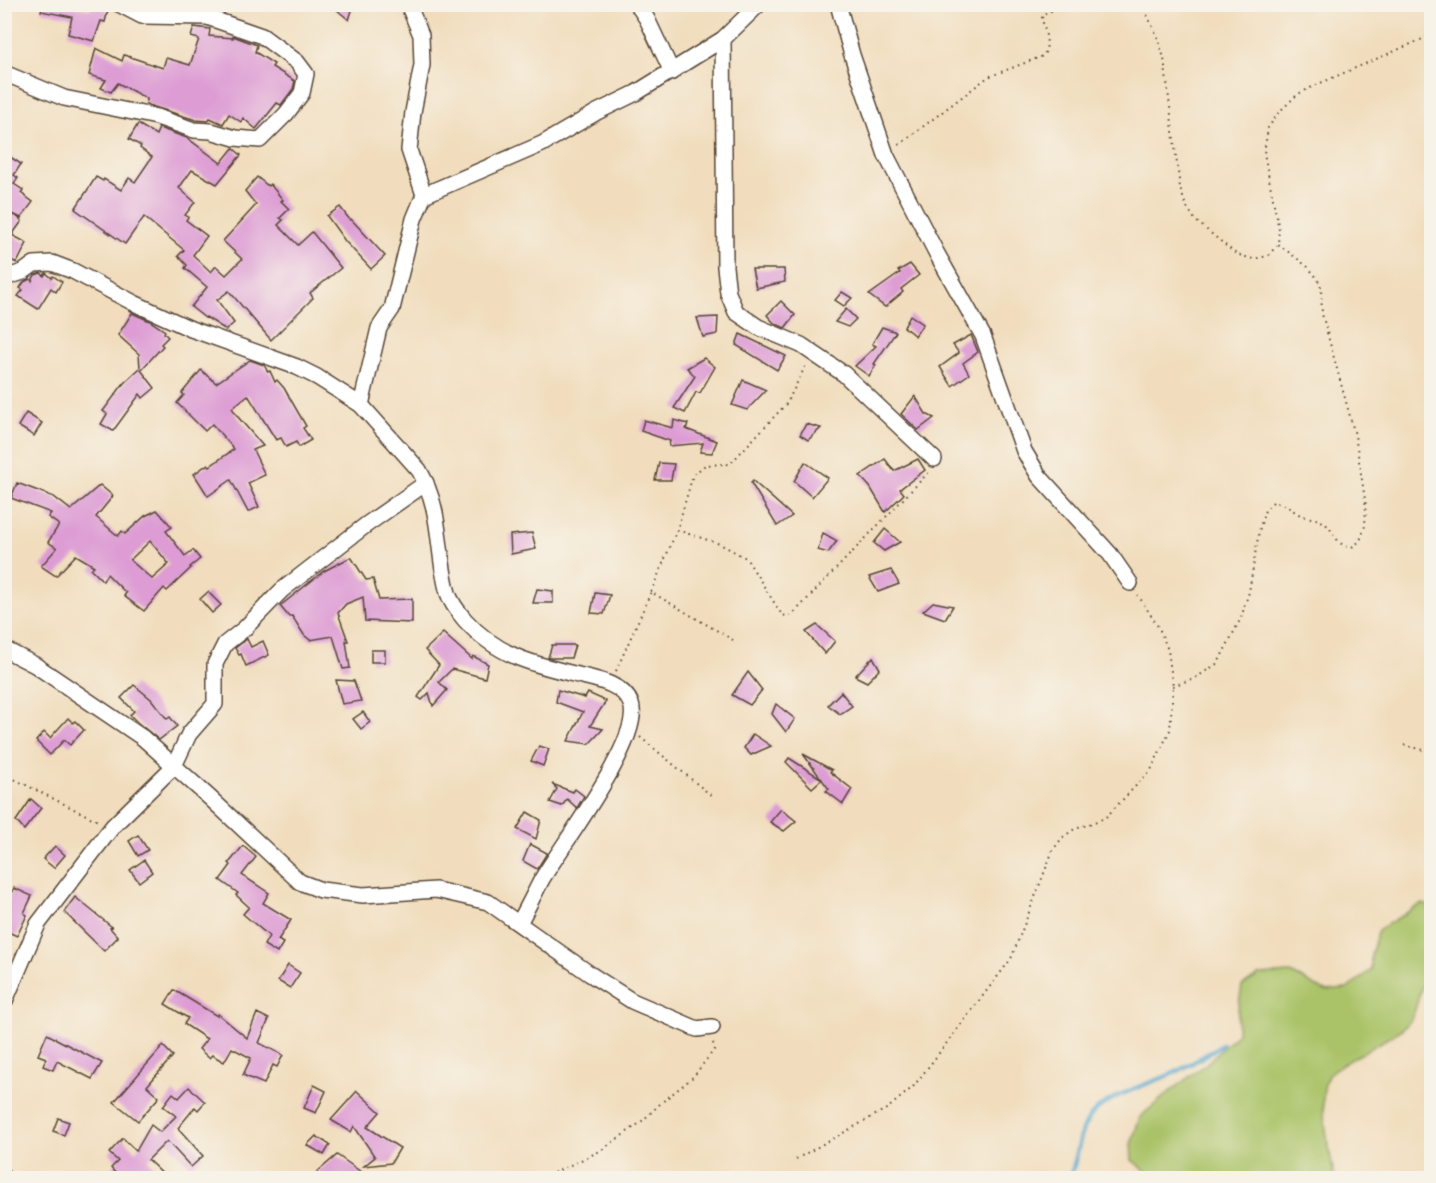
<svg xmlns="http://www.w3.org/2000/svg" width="1436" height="1183" viewBox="0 0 1436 1183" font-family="'Patrick Hand',sans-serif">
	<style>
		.green { fill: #aac368; stroke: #727643; stroke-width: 1.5 }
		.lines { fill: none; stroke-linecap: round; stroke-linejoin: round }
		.stream { stroke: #4da4ca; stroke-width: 4.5 }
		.building { fill: #dd9cd4; fill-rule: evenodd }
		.street-casing { stroke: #564536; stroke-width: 18 }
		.path { stroke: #564536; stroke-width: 2; stroke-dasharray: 1.5 4.5; stroke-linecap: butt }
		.street { stroke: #fff; stroke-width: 15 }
	</style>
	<rect width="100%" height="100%" fill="#f7f3e8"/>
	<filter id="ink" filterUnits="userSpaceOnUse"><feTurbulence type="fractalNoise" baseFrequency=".0167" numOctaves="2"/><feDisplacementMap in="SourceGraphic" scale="12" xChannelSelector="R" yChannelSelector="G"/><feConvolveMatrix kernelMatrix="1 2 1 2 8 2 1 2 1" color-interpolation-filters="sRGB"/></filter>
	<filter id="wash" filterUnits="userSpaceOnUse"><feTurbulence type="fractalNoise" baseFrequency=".008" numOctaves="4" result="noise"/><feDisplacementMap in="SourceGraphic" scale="24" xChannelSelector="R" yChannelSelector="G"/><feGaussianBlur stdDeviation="1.35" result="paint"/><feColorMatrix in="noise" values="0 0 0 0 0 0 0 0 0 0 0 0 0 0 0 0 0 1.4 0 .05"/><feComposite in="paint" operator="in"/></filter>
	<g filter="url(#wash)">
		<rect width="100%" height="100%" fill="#f1ddbd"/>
		<!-- green -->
		<path class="green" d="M1421,904l10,2v65c-13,12 -12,37 -21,50 -6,9 -29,21 -38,26 -12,8 -28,15 -40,24 -20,18 0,82 2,107h-181l-2,-3 -19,-15 -1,-16 9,-27 32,-27 35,-27 30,-29 1,-25 4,-23 17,-11 32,-2 34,18 22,-2 24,-19v-15l7,-25z"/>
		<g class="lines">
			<!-- stream -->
			<path class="stream" d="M1069,1178c10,-19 8,-42 20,-60 15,-22 61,-34 85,-45 17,-8 32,-19 48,-28"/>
		</g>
		<g id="blocks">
			<!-- building -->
			<g class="building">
				<path d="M43,4l48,5v-3l17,4 -3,12 -4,-1 -7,20 -26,-7 4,-17 -31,-6z"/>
				<path d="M330,4h24l-5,16z"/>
				<path d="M194,27l16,2 -1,7 24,2v-2l24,9 -2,7 19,12 -2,3 23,14 -2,8 -12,16 -4,-2 -21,26 -13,-11 -2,4 -12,-8 -6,10 -13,-6 -2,3 -12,-1 -48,-15 -2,-1 1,-5 -29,-16 -7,9 -10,-4 5,-8 -17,-5 7,-27 26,13 2,-6 39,13 3,-10 24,7 9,-26 -8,-2z"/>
				<path d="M138,124l18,11 3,-7 28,10 34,25 12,-15 8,7 -24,29 -25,-14 -13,18 16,14 -10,13 3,2 -2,3 21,16 -14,19 18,17 5,-6 10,9 16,-16 -19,-18 33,-36 -11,-14 12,-14 11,9 2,-2 13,16 -2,1 8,8 -9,9 3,2 -5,5 20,20 14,-13 29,36 -31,25 3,5 -42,42 -42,-49 -12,9 17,23 -8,7 -20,-13 -1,1 -14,-11 16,-20 -22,-19 2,-3 -9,-9 6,-6 -40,-33 -19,27 -50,-35 21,-32 7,4 1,-2 17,11 8,-12 6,4 17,-25 -12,-9 1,-2 -12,-7z"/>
				<path d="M4,153l17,11 -7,11 4,3 -4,6 9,6 -2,3 12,9 -12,16 -6,-3 7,6 -10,14 15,8 -10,20 -13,-6v-30l10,-12 -8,-4 5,-10 -7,-3z"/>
				<path d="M340,207l10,13 1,-1 34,37 -14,13 -26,-28 -18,-25z"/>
				<path d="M910,264l9,11 -18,14 2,3 -18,15 -16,-12 31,-22 -2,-2z"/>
				<path d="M752,269h32l1,13 -29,6z"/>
				<path d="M41,273l3,3 2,-3 6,5 1,-2 9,6 -6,10 -5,-4 -13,21 -20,-13 5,-6 -3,-2 4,-6 6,-3 2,2 3,-6z"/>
				<path d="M842,292l10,6 -8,8 -9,-6z"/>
				<path d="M781,301l14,14 -10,13 -11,-5 -7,-8z"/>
				<path d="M846,309l10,10 -8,8 -13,-5z"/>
				<path d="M132,313l18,8 15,10 -1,2 4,4 -7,7 2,2 -22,24 14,18 -12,10 -3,-4 -27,37 -12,-7 6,-10 -4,-3 21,-28 16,-15 -1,-14 -21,-19z"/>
				<path d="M910,315l13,9 -8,12 -11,-9z"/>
				<path d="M718,317l-1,17 -14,3 -6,-19z"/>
				<path d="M882,327l14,5 -22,32 2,1 -7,11 -14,-10 21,-20 -4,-2z"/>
				<path d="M740,334l46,22 -9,14 -41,-25z"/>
				<path d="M971,335l7,17 -15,11 6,11 -17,12 -12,-19 19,-14 -6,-8z"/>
				<path d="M704,358l11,9 -15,26 -4,-1 -11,21 -11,-5 21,-32 -8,-8z"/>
				<path d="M250,360l14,5 4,7 2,-1 5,11 2,-2 7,8 22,38 -3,2 8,12 -12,7 -3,-5 -10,5 -5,-9 -5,2 -28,-45 -16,13 6,9 25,29 -10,4 12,25 -17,8 11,24 -11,5 -17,-32 -23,16 -14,-22 14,-10 2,2 24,-17 -22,-25 -7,7 -28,-28 7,-8 -2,-2 19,-23 15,13z"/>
				<path d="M743,380l23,10 -19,20 -15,-5z"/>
				<path d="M915,396l11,18 8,4 -16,12 -17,-16z"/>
				<path d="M26,413l16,10 -8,13 -16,-10z"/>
				<path d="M644,420l29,8 1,-8 14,4 -2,5 31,12 -5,12 -12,-1 3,-9 -34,3 1,-5 -29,-10z"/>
				<path d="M806,424l15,4 -13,12 -8,-5z"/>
				<path d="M885,459l9,12 24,-12 7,11 -25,19 4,5 -19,18 -15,-25 -10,-11z"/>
				<path d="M805,462l23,16 -16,19 -18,-16z"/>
				<path d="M659,463l15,1 -3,16h-16z"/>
				<path d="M753,481l39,35 -15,10 -26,-43z"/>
				<path d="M17,483l37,14 17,13 29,-25 13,11 -17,21 22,19 4,-5 3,3 20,-18 12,-6 15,17 -6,4 19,25 8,-6 7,9 -10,8 1,1 -24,23 -3,-3 -20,23 -20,-15 2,-3 -19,-19 -4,7 -12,-12 3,-3 -18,-11 -20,21 -15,-10 16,-18 -9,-6 11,-17 -11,-8 3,-4 -40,-15zM150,541l19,23 -17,15 -22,-19z"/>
				<path d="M885,529l15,13 -16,9 -10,-8z"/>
				<path d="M532,533l4,16 -25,5 -1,-19z"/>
				<path d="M823,533l14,8 -9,12 -10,-3z"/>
				<path d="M351,557l15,23 7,-1 6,21 33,-1v24l-47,-2 -2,-24 -17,7 -8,9 10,28h-2l4,27 -7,1 -10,-33 -23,4 -6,-5 -12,-19 -3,1 -9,-11 44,-35z"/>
				<path d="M891,570l8,14 -21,8 -9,-15z"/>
				<path d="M537,589l16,2v12h-20z"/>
				<path d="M208,592l13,13 -9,8 -12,-14z"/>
				<path d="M595,593l15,2 -6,19 -13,-1z"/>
				<path d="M933,602l20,4 -8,13 -22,-8z"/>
				<path d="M817,625l18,16 -10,13 -19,-22z"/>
				<path d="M443,633l29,26 1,-3 15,8 -3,14 -33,-9 -13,13 8,8 -14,16 -4,-13 -7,7 -4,-3 21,-32 -14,-15z"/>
				<path d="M247,639l4,8 12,-6 6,14 -23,11 -5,-12 -2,1 -4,-7z"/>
				<path d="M552,645h23l-4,13h-23z"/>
				<rect x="371" y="650" width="14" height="12"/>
				<path d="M873,657l7,12 -13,13 -12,-6z"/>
				<path d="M748,672l14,18 -12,15 -18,-10z"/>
				<path d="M336,680l18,1 7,20 -19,3z"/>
				<path d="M134,685l17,14 16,20 3,-2 7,9 -18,14 -22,-18 -7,-7 4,-4 -13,-13z"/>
				<path d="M558,690l27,8 3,-5 18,8 -16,25 13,3 -14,15 -21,-3 15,-29 -27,-10z"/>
				<path d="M841,692l11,14 -12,8 -12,-9z"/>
				<path d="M776,704l19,15 -9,13 -14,-18z"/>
				<path d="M363,712l7,10 -9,7 -8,-10z"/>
				<path d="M68,718l5,5 2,-2 9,9 -14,15 -6,-5 -14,15 -14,-14 8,-9 6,6z"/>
				<path d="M753,734l18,12 -20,9 -7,-7z"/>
				<path d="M539,746l10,3 -6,17 -12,-5z"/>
				<path d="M803,754l29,16 -2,2 22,17 -9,15 -17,-13 3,-2z"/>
				<path d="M789,758l33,21 -10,9 -26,-26z"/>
				<path d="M552,784l21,8 2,-3 9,7 -7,12 -10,-9 -5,7 -12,-4 7,-13z"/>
				<path d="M31,799l10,9 -17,22 -8,-9z"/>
				<path d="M781,809l15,12 -12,10 -14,-9z"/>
				<path d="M527,812l14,8 -5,19 -19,-10z"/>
				<path d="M138,835l10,15 -10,6 -9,-15z"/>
				<path d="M530,844l17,9 -10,16 -14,-8z"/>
				<path d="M55,846l10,9 -11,13 -11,-9z"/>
				<path d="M243,846l13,11 -14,18 27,18 -6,10 28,17 -13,20 5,3 -6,10 -13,-8 5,-9 -26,-22 6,-7 -13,-12 2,-2 -18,-13 11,-15 -2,-2z"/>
				<path d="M144,860l8,12 -13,10 -9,-12z"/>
				<path d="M14,888l18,8 -8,17 3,2 -10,21 -13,-6v-29l3,1z"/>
				<path d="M75,897l37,30 -2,1 8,9 -14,14 -40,-39z"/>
				<path d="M288,965l12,8 -10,15 -12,-7z"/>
				<path d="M174,990l43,26 1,-2 29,24 10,-25 12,6 -10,24 24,12 -6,12 -4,-2 -9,19 -21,-9 8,-17 -19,-10 -8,14 -12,-7 -3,3 -10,-9 8,-10 -23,-15 4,-6 -23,-14z"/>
				<path d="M47,1034l55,29 -10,16 -35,-18 -4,9 -10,-4 3,-8 -8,-3z"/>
				<path d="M163,1046l10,10 -26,30 12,11 -21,24 -24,-19z"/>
				<path d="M314,1085l12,6 -10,22 -12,-5z"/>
				<path d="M189,1087l16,15 -7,8 -3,-3 -17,21 25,28 -12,11 -24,-26 -19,19 20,19h-48l-9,-11 7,-7 -9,-8 14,-15 13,13 15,-26 9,7 16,-16 -13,-10 10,-13 6,5z"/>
				<path d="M357,1091l23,21 -13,15 33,21 -9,15 -27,3 11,-9 -21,-31 -3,6 -20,-12z"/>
				<path d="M58,1118l11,4 -5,13 -11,-4z"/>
				<path d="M316,1136l14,9 -6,10 -17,-10z"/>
				<path d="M337,1155l34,24h-62z"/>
			</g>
		</g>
	</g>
	<g filter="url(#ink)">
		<use href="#blocks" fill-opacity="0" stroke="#564536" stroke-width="1.5"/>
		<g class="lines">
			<defs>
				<g id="street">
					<path d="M408,4l13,31 1,30 -9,47 -4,38 15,45"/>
					<path d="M637,4l10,15 25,53"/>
					<path d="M838,4l14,51 34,100 51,99 46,82 41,115 15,25 71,78 20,29"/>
					<path d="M723,39l2,228 3,26 8,19 22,15 43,18 43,29 90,85"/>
					<path d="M4,73l60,25 93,19 37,13 17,1 24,7 25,2 26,-26 16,-21 4,-19 -9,-12 -35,-26 -55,-19 -65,-1 -23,-12"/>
					<path d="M4,278l19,-6 11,-8 18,-1 21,8 61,32 57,26 106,38 20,10 44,28 58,65c24,41 17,81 29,123 3,10 11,20 17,27 33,37 71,45 117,56 17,4 42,9 49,28 13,34 -70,142 -89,175 -8,15 -15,30 -23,44"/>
					<path d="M361,405l18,-77 13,-19 22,-90 10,-24 118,-51 55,-32 39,-19 87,-54 36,-35"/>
					<path d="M4,649l31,16 108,73 67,60 90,84 21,8 42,5 73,-5 52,12 102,72 42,27 65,28 15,-2"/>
					<path d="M4,1003l34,-79 75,-98 61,-60 15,-32 26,-30v-40l10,-20 19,-15 38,-39 84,-65 60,-42"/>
				</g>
			</defs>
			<!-- street casing -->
			<use href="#street" class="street-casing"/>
			<!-- path -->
			<g class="path">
				<path d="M1142,4l15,32 7,22 16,130 6,18 10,15 40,33 17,5 15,-3 10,-12 1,-14 -15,-77 4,-25 11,-16 19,-18 18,-9 116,-50"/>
				<path d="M899,145l89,-68 55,-21c8,-11 1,-26 -1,-38l1,-4 26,-10"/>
				<path d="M677,530l43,14 26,14 36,57 5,1 5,-1 137,-143"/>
				<path d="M651,592l26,-62 16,-55 12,-10 25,-1 57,-61 19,-38"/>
				<path d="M616,671l35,-79 82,48"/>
				<path d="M1173,686l24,-9 21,-14 23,-45 8,-26 10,-61 6,-21 8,-8c12,0 20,10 30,14 6,2 13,2 18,5 15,8 13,26 31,26l8,-6 5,-15 1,-20 -11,-71 -33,-121 -1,-27 -4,-9 -9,-11 -30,-23"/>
				<path d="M640,737l73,60"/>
				<path d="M1404,745l28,7"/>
				<path d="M4,774l94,47"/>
				<path d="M796,1159l92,-51 25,-21 98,-128 42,-109 9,-12 11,-8 32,-12 46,-48 19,-40 3,-44 -5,-36 -9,-22 -21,-33"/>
				<path d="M4,1165l12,13"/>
				<path d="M543,1178l57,-27 40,-28 21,-20 32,-26 21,-27 -1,-8"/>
			</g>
			<!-- street -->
			<use href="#street" class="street"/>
		</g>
	</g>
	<!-- margin -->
	<rect width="1436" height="1183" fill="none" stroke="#f7f3e8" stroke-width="24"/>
</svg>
